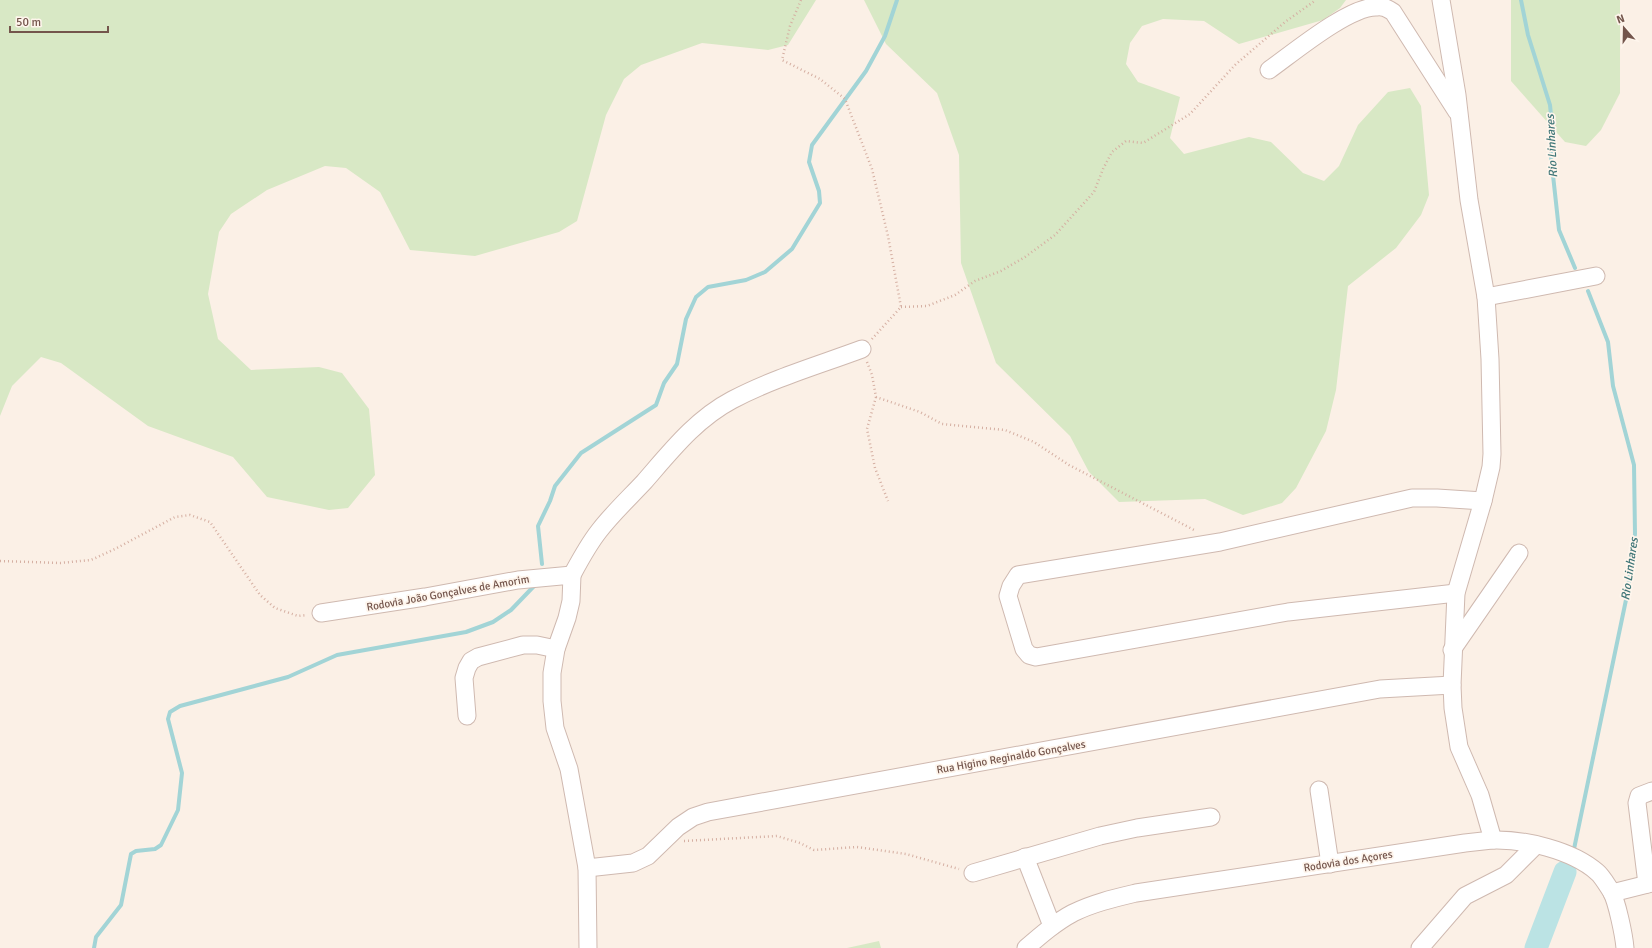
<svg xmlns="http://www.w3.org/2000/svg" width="1652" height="948" viewBox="0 0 1652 948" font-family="Signika,sans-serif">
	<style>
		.green { fill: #d8e8c5 }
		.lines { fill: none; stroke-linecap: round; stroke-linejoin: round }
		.stream { stroke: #a2d4d6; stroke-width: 4 }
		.river { stroke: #bbe3e4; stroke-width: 23 }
		.minor-casing { stroke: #cfb9b0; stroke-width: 19 }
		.path { stroke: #d5afa2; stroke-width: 2.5; stroke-dasharray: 1 3; stroke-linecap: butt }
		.minor { stroke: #fff; stroke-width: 17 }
		.labels { text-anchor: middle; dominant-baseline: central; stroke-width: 3.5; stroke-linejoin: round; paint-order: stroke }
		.street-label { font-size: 11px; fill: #74554c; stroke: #fef5ec }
		.water-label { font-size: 12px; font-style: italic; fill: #407678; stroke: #fef5ec }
	</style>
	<rect width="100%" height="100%" fill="#fbf0e6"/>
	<!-- green -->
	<g class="green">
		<path d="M0,0h816l-28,45 -20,5 -66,-7 -61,22 -17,14 -18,36 -29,106 -18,11 -84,24 -65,-6 -30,-58 -34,-24 -21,-2 -58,24 -36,24 -12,18 -11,62 10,45 33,31 68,-3 23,6 27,36 6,66 -27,33 -19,2 -62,-13 -34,-40 -85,-31 -87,-63 -20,-6 -29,29 -12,30z"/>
		<path d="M864,0h482l-6,8 -17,12 -84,24 -35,-23 -41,-2 -21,7 -12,17 -4,21 12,18 42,15 -10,41 14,16 65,-17 22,5 32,31 21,8 15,-15 19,-41 30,-33 22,-4 11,18 8,89 -8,20 -25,33 -48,38 -12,104 -10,41 -30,57 -14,15 -39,12 -38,-16 -86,3 -30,-30 -19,-36 -74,-73 -35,-100 -2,-108 -22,-62 -51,-49z"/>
		<path d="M1511,0h109v93l-19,37 -15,16 -21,-4 -54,-61z"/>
		<path d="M879,941l2,7h-34z"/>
	</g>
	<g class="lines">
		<!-- stream -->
		<g class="stream">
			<path d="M1521,0l7,35 22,70 2,20 -1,32 8,73 16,38"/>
			<path d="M542,564l-4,-38 12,-25 5,-15 26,-33 75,-48 8,-22 13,-19 9,-45 10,-22 12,-10 38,-7 19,-8 27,-23 28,-46 -1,-12 -10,-29 3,-17 54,-74 19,-35 12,-36"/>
			<path d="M1574,849l53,-254 8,-61 -1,-69 -21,-79 -5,-44 -20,-51"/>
			<path d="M94,948l2,-11 25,-32 10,-51 5,-3 19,-2 6,-4 17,-35 4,-37 -14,-54 2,-7 10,-6 108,-29 49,-22 129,-23 27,-10 18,-12 25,-26"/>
		</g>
		<!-- river -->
		<path class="river" d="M1536,948l29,-76"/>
		<defs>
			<g id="minor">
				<path d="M1441,0l16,95 12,105 17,97 4,62 2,95 -1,13 -8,34 -27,92 -4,92 1,23 6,39 21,48 13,45"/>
				<path d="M1269,70c24,-17 79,-63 107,-63 7,-1 11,1 17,5l64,100"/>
				<path d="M1486,297l110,-21"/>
				<path d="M572,575c8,-15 16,-30 27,-44 13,-17 30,-33 45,-49 27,-31 52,-63 88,-82 42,-22 87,-35 130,-51"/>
				<path d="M1456,593l-168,19 -252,45 -7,-2 -5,-6 -16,-53 3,-10 7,-11 202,-33 192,-44h25l46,3"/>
				<path d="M321,613l104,-16 93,-17 54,-5 -1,26 -4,17 -11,31 -4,24v28l3,27 14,41 18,99 1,80"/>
				<path d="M1452,650l67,-97"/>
				<path d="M467,716l-3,-38 3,-10 4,-7 7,-4 45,-12h14l19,4"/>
				<path d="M1319,790l11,74"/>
				<path d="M1025,857l27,69"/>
				<path d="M587,868l46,-5 15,-7 30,-29 15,-10 15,-5 672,-123 72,-4"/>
				<path d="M973,873l127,-37 37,-8 74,-11"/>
				<path d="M1647,884l-10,-81 2,-7 13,-5"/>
				<path d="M1612,893l40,-10"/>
				<path d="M1026,948c15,-13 30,-26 47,-35 20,-10 42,-15 63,-20l329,-50c9,-1 18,-2 27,-3 32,-1 80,10 105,32 5,4 10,13 14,19 6,10 13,45 14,57"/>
				<path d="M1420,948l45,-52 41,-21 30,-30"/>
			</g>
		</defs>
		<!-- minor casing -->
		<use href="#minor" class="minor-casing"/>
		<!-- path -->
		<g class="path">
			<path d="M801,0l-11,26 -8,34 38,19 25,20 27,70 16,67 13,71 -30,33"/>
			<path d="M901,307l26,-1 28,-11 20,-14 26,-10 24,-14 30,-22 39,-43 9,-23 9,-17 14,-11 17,2 47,-29 45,-49 50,-43 31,-22"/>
			<path d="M867,362l5,13 4,22 44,15 22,12 63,6 29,12 35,23 127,66"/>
			<path d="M876,397l-9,32 8,39 13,33"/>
			<path d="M0,561l60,2 31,-3 24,-11 60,-32 15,-2 20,7 50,73 15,13 23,8 9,-1"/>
			<path d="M684,841l93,-5 23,7 14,7 43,-3 49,7 53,15"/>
		</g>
		<!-- minor -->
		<use href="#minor" class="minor"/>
	</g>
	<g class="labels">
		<!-- street labels -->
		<g class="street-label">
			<text transform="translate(448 593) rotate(-10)">Rodovia João Gonçalves de Amorim</text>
			<text transform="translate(1011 757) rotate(-10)">Rua Higino Reginaldo Gonçalves</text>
			<text transform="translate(1348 861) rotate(-9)">Rodovia dos Açores</text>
		</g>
		<!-- water labels -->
		<g class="water-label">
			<text transform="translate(1552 146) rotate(-93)">Rio Linhares</text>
			<text transform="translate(1630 569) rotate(-82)">Rio Linhares</text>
		</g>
	</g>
	<!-- north arrow -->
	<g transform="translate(1624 28) rotate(340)" stroke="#fef5ec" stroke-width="3" paint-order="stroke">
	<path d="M0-3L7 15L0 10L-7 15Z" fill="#74554c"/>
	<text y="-6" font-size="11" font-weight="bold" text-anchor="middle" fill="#74554c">N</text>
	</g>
	<!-- scale -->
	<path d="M10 26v6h98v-6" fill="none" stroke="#74554c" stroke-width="2"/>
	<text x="16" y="26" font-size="12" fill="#74554c" stroke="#fef5ec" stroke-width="3" paint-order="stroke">50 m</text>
</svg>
